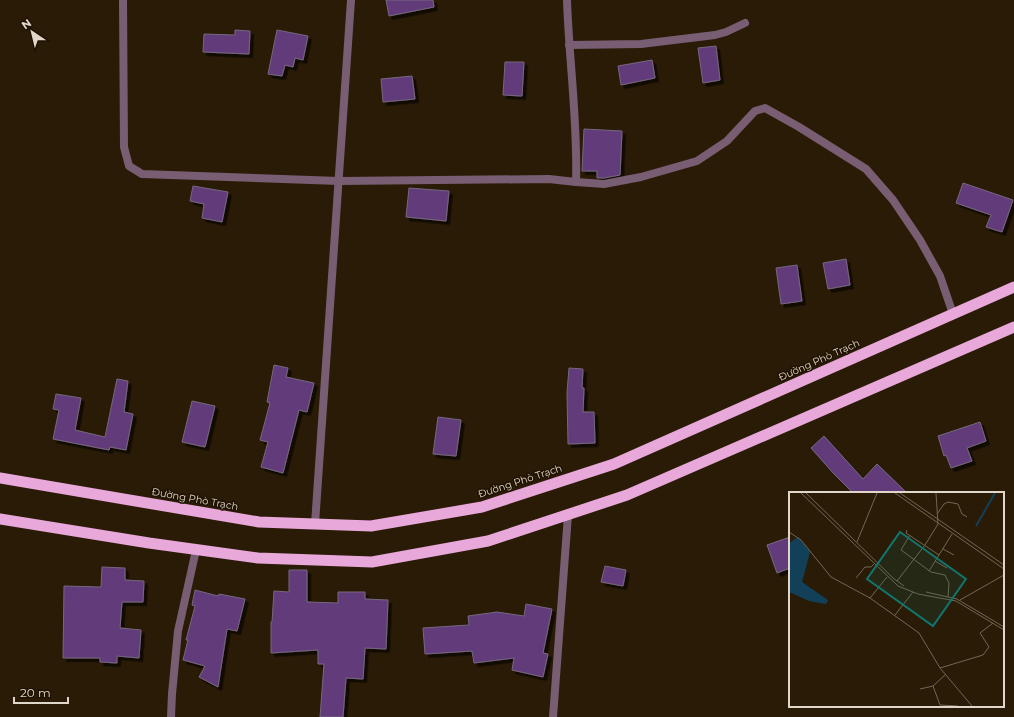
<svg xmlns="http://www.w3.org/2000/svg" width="1014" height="717" viewBox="0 0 1014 717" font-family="Montserrat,sans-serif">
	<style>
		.building { fill: #623b7a; stroke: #766880; filter: url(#shadow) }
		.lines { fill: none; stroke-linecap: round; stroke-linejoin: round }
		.minor { stroke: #795d72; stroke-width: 8 }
		.trunk { stroke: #e8a8da; stroke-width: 11 }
		.labels { text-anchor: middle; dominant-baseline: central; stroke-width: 3; stroke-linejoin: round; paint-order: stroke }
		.street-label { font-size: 10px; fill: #e0d6c9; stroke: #201200 }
		.inset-river { fill: none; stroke: #114058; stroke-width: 2 }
		.inset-road { fill: none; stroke: #736654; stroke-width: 1 }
		.view { fill: #0f766e; fill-opacity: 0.15; stroke: #0f766e; stroke-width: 2 }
		.inset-edge { fill: none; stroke: #e0d6c9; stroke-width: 2 }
	</style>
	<defs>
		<filter id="shadow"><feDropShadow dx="3.5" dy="3.5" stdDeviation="0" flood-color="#0009"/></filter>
	</defs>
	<rect width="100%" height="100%" fill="#2a1b06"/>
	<!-- building -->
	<g class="building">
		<path d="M386,0h47l1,7 -45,9z"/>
		<path d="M235,30l15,1 -1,23 -46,-2 1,-18 31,1z"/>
		<path d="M277,30l31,6 -5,24 -8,-2 -2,9 -8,-2 -3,11 -14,-2z"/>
		<path d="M716,46l4,34 -17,3 -5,-35z"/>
		<path d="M652,60l3,18 -34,7 -3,-19z"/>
		<path d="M505,62h19l-2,34 -19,-1z"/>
		<path d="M412,76l3,23 -32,3 -2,-23z"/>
		<path d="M584,129l38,2 -2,44 -16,3h-7v-7h-15z"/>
		<path d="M963,183l50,17 -11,32 -16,-5 5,-12 -35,-12z"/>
		<path d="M193,186l35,6 -6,30 -20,-4 2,-14 -14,-3z"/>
		<path d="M409,188l40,3 -3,30 -40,-4z"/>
		<path d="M846,259l4,26 -22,4 -5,-26z"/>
		<path d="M797,265l5,36 -21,3 -5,-36z"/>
		<path d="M274,365l14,3 -2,9 28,6 -7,29 -8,-2 -16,63 -22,-6 7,-25 -8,-2 10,-37 -3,-1z"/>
		<path d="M569,368l14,1 -1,19h2l-1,24h11l1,31 -27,1 -1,-51z"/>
		<path d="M117,379l11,2 -4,31 9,2 -7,36 -16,-3 -1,3 -56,-11 6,-29 -6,-1 3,-15 25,4 -6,32 30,7z"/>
		<path d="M192,401l23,5 -10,41 -23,-5z"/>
		<path d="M438,417l23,3 -5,36 -23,-2z"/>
		<path d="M980,422l6,19 -19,7 5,13 -21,7 -5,-13 -2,1 -6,-20z"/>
		<path d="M824,436l39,43 14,-15 30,29h-58l2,-2 -17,-17 -23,-26z"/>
		<path d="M790,537v31l-13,5 -10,-28z"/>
		<path d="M605,566l21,4 -3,16 -22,-4z"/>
		<path d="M102,567l23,1v12l19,1 -1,21h-21l-2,26 21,2 -2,28 -22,-2v7l-17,-1v-4h-37l1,-72 37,1z"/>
		<path d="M289,570h18v32l31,1v-11h27v7l23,1 -2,49 -21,-1 -2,31 -17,-1 -3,39h-23l4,-53h-6v-14l-47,3v-31h1l2,-31 15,1z"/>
		<path d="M195,590l23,6 1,-2 26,5 -8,32 -10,-2 -9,58 -19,-10 6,-11 -22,-6 5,-20h-2l9,-34 -3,-1z"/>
		<path d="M526,604l26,5 -9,44 5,1 -5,23 -31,-7 2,-12 -40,5 -2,-12 -47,3 -2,-26 46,-3 -1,-9 29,-4 27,4z"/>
	</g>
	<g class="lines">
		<!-- minor -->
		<g class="minor">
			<path d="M123,0l1,147 5,19 13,8 197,7 210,-2 27,3 28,2 37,-7 56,-16 30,-20 28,-30 10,-3 34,19 67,42 27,31 27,40 20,36 13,38"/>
			<path d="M567,0c2,61 11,122 9,182"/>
			<path d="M569,45l72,-1 74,-9 11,-3 19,-9"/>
			<path d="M315,524l36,-524"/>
			<path d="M171,717l1,-23 6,-63 18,-81"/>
			<path d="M553,717l15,-202"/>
		</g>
		<!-- trunk -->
		<g class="trunk">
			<path d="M0,478l259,44 112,4 111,-19 132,-43 400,-177"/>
			<path d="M0,519l149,24 109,15 114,4 116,-21 139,-46 387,-168"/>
		</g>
	</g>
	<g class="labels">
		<!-- street labels -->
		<g class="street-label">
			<text transform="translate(819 360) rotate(-24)">Đường Phò Trạch</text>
			<text transform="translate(520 481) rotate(-18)">Đường Phò Trạch</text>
			<text transform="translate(195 499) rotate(10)">Đường Phò Trạch</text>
		</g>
	</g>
	<!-- overview -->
	<g transform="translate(789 492)">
		<rect width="215" height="215" fill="#2a1b06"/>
		<path d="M9,45l12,15 -8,30 26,18 -2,4 -17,-3 -20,-9v-49z" fill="#114058"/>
		<path class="inset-river" d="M187,34l19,-33"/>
		<path class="inset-road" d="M12,1l97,93 20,8 38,7 48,29M17,1l87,85 11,8M106,1l109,76M111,1l104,72M148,22l7,-10 4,-2 10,2 4,10 5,3M118,38l-1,3 33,22M0,40l12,8 30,37 39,21 49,35 21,35 32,38M121,43l-9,15 30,22 14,3 4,8 -1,14M68,50l20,-49M154,57l11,6M146,69l12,7M140,79l23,-37M67,86l9,-11h6l3,-3M108,89l28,-36 13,-21 -2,-31M137,100l31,7 47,28M81,106l17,-21M171,108l44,-25M106,123l18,-23M151,176l43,-13 6,-8 -9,-14 13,-10M144,194l7,19 18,1M131,197l13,-3 12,-11"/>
		<path class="view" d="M111,40l66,47 -33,47 -66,-47z"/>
		<rect width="215" height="215" class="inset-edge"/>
	</g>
	<!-- north arrow -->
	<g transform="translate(32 32) rotate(325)" stroke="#201200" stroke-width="3" paint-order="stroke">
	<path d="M0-3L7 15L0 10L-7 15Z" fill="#e0d6c9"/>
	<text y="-6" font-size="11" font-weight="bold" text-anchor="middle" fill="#e0d6c9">N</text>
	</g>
	<!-- scale -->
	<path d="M14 697v6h54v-6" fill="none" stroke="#e0d6c9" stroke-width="2"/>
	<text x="20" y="697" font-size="12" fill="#e0d6c9" stroke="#201200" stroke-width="3" paint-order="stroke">20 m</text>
</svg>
